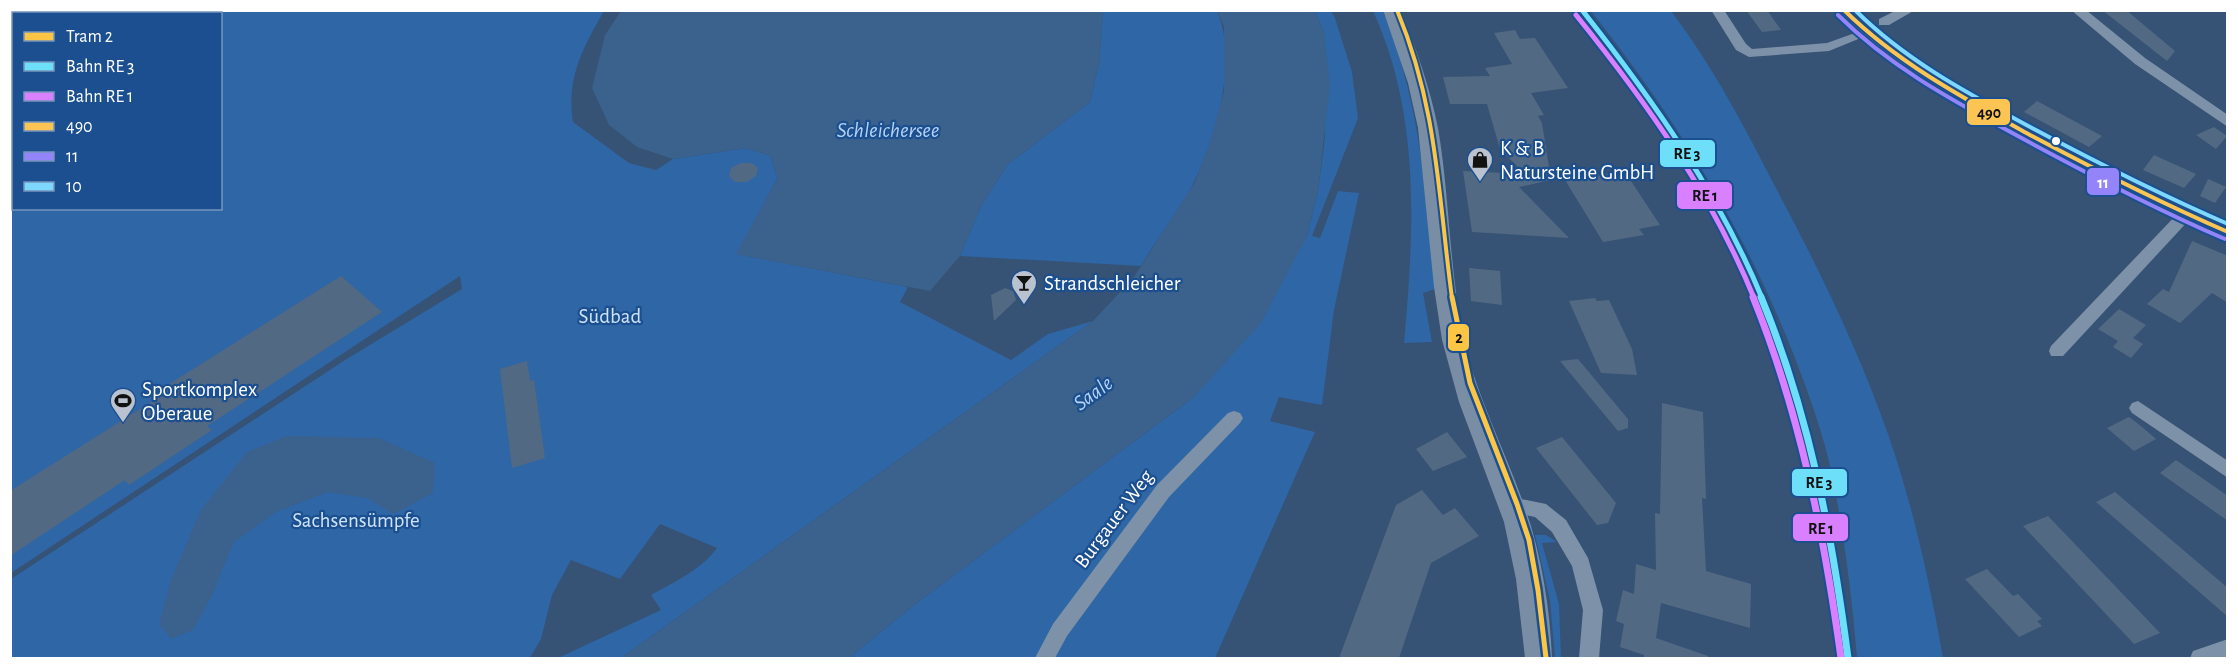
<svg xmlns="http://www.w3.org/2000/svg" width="2238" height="669" viewBox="0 0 2238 669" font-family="'Alegreya Sans',sans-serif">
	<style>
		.green { fill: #2f66a5; fill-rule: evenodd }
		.water { fill: #3b618d }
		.building { fill: #526984 }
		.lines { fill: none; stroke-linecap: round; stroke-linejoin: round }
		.street { fill: #7d92a8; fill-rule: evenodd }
		.secondary { fill: #798da4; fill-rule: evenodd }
		.bus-1-casing { stroke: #1b4f8f; stroke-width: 8 }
		.bus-2-casing { stroke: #1b4f8f; stroke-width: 8 }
		.bus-3-casing { stroke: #1b4f8f; stroke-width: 8 }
		.bus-1 { stroke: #fcc553; stroke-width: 4 }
		.bus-2 { stroke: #9385f9; stroke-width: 4 }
		.bus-3 { stroke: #7ed8fe; stroke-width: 4 }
		.rail-1-far1-casing { stroke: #1b4f8f; stroke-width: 9 }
		.rail-1-casing { stroke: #1b4f8f; stroke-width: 11 }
		.rail-2-far1-casing { stroke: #1b4f8f; stroke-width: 9 }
		.rail-2-casing { stroke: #1b4f8f; stroke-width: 11 }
		.rail-1-far1 { stroke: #6ddff8; stroke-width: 5 }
		.rail-1 { stroke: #6ddff8; stroke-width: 7 }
		.rail-2-far1 { stroke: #d880ff; stroke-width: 5 }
		.rail-2 { stroke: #d880ff; stroke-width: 7 }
		.tram-1-far1-casing { stroke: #1b4f8f; stroke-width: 8 }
		.tram-1-casing { stroke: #1b4f8f; stroke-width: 10 }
		.tram-1-far1 { stroke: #fcc543; stroke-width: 4 }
		.tram-1 { stroke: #fcc543; stroke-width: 5 }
		.bus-dot { fill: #fff; stroke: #1b4f8f; stroke-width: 2 }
		.labels { text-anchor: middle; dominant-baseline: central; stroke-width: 4.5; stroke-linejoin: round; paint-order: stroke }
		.poi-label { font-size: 21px; fill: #fff; stroke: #1b4f8f; text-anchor: start }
		.park-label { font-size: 21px; fill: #cfe3fa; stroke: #1b4f8f }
		.street-label { font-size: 21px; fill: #fff; stroke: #1b4f8f }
		.water-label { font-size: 22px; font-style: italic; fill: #b5d3f5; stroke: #1b4f8f }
		.line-badge { stroke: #1b4f8f; stroke-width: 2 }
		.badge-label { font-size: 16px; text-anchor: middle; font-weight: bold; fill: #fff }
		.pale-badge-label { font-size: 16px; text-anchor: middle; font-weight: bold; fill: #111 }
	</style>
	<rect width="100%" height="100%" fill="#365274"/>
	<!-- green -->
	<g class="green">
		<path d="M10,11h594c-21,36 -38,68 -31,111l56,41 27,7 17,-11 73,-11 25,8 6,23 -40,75 171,33 -8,15 111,58 37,-26 45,-13 -472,337h-63l103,-48 -10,-15c23,-13 50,-25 66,-47l-57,-24 -40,55 -49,-19 -19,35 -11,44 -11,19h-519v-79l334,-219 117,-71 -2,-13 -449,297zM14,14h206v194h-206z"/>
		<path d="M1103,11h114c21,48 0,123 -22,169 -13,29 -38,58 -54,86l-181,-10 21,-50 26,-41 83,-63 9,-39z"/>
		<path d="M1315,11h16l4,7 17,54 6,46 -46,118 8,2 18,-47 21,2 -25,117 -12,95 -43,-8 -9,24 45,11 -100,226h-162l16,-26 -12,-3 -18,29h-190l65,-53 280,-208 113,-161 11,-45 7,-54 -1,-103z"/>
		<path d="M1373,11h10c37,89 43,182 52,278l-12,4 9,49 -28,1c10,-112 17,-227 -31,-332z"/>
		<path d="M1591,11h80c42,55 74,117 106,179 42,79 81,159 111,244 25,72 42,149 55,224h-86c-5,-61 -13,-123 -25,-184 -9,-41 -24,-82 -39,-121 -51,-129 -117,-234 -202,-342z"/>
		<path d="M1535,535h11l11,7 -15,1 17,61 2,54h-6l-5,-57z"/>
	</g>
	<!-- water -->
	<g class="water">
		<path d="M621,11v-1l482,1 -4,52 -9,39 -83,63 -26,41 -21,50 -30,35 -194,-37 41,-75 -6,-23 -25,-8 -73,11 -36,-12 -28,-22 -17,-37 13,-53z"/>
		<path d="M1217,11h98l9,23 6,51 -12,106 -11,45 -46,87 -67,74 -280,208 -65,53h-228l472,-337 41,-44 61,-95 16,-43 13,-48v-64z"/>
		<path d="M287,436l92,2 56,25 -2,30 -39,21 -27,-16 -39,-6 -52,20 -43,31 -22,54 -18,33 -22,9 -12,-15 12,-44 30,-70 46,-58z"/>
	</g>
	<!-- building -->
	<g class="building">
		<path d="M1746,10h21l14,20 -19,2z"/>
		<path d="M2102,10h24l49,41 -8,10z"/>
		<path d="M1515,30l5,9 15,-1 33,50 -37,5 13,22 -6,1 4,7 9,57 -32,7 50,51 -97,-6 -9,-61 62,3 -25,-25 -13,-45h-37l-7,-27 47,-1 -5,-8 27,-4 -18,-31z"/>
		<path d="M2037,101l65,35 -13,11 -65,-35z"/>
		<path d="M2214,127l13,9 -11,13 -20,-14z"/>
		<path d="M2154,155l42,19 -12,14 -41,-18z"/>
		<path d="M741,163h11l6,5 -2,8 -9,6h-12l-6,-6 2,-8z"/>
		<path d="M1625,172l35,53 -21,4 5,6 -41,7 -38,-62z"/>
		<path d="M2208,179l18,8 -11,16 -15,-7z"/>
		<path d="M2192,241l36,15v47l-16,-10 -32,30 -33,-19 16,-15 6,3z"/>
		<path d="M1469,268l31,3 2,34 -31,-4z"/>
		<path d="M341,276l41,36 -175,114 5,4 -83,55 -4,-5 -115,76v-65l157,-99 -4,-4z"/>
		<path d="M1005,288l8,3 3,9 -22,21 -3,-26z"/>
		<path d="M1595,298l2,3 12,-1 23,49 5,26 -36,-2 -32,-72z"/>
		<path d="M2119,309l27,16 -13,13 10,6 -12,14 -18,-11 5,-6 -20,-12z"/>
		<path d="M1578,359l50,60v9l-10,3 -58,-70z"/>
		<path d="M527,361l3,20 4,-1 11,78 -33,10 -12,-99z"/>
		<path d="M1662,403l41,9 3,87 -4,-1 4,73 45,13 -1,44 -89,-25 -5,35 52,18v2h-64v-3l-24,-8 4,-23 -8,-3 7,-31 11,4 2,-30 20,6 -1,-57 5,1z"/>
		<path d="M2129,417l12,9 15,13 -22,12 -27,-23z"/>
		<path d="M1447,432l20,25 -34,14 -17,-22z"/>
		<path d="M1562,437l54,66 -8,20 -11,2 -61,-77z"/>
		<path d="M2176,460l52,36v25l-68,-48z"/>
		<path d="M1422,490l21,25 12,-7 24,28 -48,27 -32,95h-60l57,-153z"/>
		<path d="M2115,492l113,96v29l-132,-115z"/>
		<path d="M2048,516l92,96 20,21 -26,11 -111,-118z"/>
		<path d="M1987,569l26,27 5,-2 24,25 -5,2 5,5 -23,11 -54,-58z"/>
	</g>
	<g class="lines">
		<!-- street -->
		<g class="street">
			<path d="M1711,10h13l22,34 6,5 75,-6 39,-14 7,4 -44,18 -80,6 -13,-7z"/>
			<path d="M1897,10h18l-26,15h-10v-6z"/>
			<path d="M2071,10h15l59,48 83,57v12l-93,-63z"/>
			<path d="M2185,210l8,5 -3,4 -127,137h-12l-2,-5 2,-5 129,-135z"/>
			<path d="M2138,401l90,60v17l-96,-65 -3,-5 3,-5z"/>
			<path d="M1234,411l6,2 3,5 -3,5 -71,74 -102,139 -12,22h-20l18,-34 104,-139 71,-72z"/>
			<path d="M1511,497l35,7 20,16 22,38 15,52 -4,48h-20l4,-48 -11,-44 -20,-34 -17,-15 -30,-6 -3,-6 3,-6z"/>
			<path d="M2228,639v18l-38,1 3,-7z"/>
		</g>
		<!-- secondary -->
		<g class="secondary">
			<path d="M1383,10h18c15,39 29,77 37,118 12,70 11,142 26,212 13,57 40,108 59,162 18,49 27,105 29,156h-27l-9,-79 -12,-57 -45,-120 -17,-62 -8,-53 -16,-159 -10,-45z"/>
			<path d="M1835,10h19c48,51 111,81 172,114 66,36 132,71 202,99v16c-65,-19 -127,-57 -185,-89 -64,-35 -165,-79 -208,-140z"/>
		</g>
		<defs>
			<path id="bus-1" d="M1844,10c55,54 121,89 188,126 64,34 129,67 196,96"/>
			<path id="bus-2" d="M1838,15c52,52 114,85 178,120 68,37 137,73 209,104"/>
			<path id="bus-3" d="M1855,10c51,51 114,84 177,118 64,34 129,67 196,96"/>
		</defs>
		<!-- bus-1 casing -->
		<use href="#bus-1" class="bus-1-casing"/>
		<!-- bus-2 casing -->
		<use href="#bus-2" class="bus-2-casing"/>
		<!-- bus-3 casing -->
		<use href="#bus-3" class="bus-3-casing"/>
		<!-- bus-1 -->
		<use href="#bus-1" class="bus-1"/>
		<!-- bus-2 -->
		<use href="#bus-2" class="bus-2"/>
		<!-- bus-3 -->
		<use href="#bus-3" class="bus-3"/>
		<defs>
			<path id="rail-1-far1" d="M1582,10c71,90 136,182 180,288"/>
			<path id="rail-1" d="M1761,297c48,116 71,237 87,361"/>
			<path id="rail-2-far1" d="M1576,15c71,88 135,178 178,283"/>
			<path id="rail-2" d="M1753,297c47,116 71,237 88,361"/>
		</defs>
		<!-- rail-1-far1 casing -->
		<use href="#rail-1-far1" class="rail-1-far1-casing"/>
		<!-- rail-1 casing -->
		<use href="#rail-1" class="rail-1-casing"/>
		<!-- rail-2-far1 casing -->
		<use href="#rail-2-far1" class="rail-2-far1-casing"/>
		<!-- rail-2 casing -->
		<use href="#rail-2" class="rail-2-casing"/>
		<!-- rail-1-far1 -->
		<use href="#rail-1-far1" class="rail-1-far1"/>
		<!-- rail-1 -->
		<use href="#rail-1" class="rail-1"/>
		<!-- rail-2-far1 -->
		<use href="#rail-2-far1" class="rail-2-far1"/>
		<!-- rail-2 -->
		<use href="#rail-2" class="rail-2"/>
		<defs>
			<path id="tram-1-far1" d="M1397,10c41,99 41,185 55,288"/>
			<path id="tram-1" d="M1452,297l18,86 47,121 12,36 9,50 8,68"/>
		</defs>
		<!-- tram-1-far1 casing -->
		<use href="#tram-1-far1" class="tram-1-far1-casing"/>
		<!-- tram-1 casing -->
		<use href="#tram-1" class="tram-1-casing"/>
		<!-- tram-1-far1 -->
		<use href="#tram-1-far1" class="tram-1-far1"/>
		<!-- tram-1 -->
		<use href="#tram-1" class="tram-1"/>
	</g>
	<!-- icons -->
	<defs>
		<symbol id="shop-pin" viewBox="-11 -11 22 30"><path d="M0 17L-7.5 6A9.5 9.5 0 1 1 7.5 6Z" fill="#b9c2ce" stroke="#1b4f8f"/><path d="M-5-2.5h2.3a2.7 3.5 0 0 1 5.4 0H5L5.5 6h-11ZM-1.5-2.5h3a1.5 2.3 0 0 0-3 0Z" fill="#111"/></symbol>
		<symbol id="bar-pin" viewBox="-11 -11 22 30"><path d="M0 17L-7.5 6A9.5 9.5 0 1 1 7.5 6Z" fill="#b9c2ce" stroke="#1b4f8f"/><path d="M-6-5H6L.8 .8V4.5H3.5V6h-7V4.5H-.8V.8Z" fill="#111"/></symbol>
		<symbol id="stadium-pin" viewBox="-11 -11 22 30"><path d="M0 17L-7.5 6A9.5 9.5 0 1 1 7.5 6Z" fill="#b9c2ce" stroke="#1b4f8f"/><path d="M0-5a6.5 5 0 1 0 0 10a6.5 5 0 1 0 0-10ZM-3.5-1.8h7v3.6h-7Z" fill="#111"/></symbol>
	</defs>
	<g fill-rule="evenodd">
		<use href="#shop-pin" x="1465" y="145" width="30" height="40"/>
		<use href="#bar-pin" x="1009" y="268" width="30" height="40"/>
		<use href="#stadium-pin" x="108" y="386" width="30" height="40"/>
	</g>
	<!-- markers -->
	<circle class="bus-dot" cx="2056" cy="141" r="5"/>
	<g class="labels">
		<!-- poi labels -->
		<g class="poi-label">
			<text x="1500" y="148">K &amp; B<tspan x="1500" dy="24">Natursteine GmbH</tspan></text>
			<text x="1044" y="283">Strandschleicher</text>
			<text x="142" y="389">Sportkomplex<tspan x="142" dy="24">Oberaue</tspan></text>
		</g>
		<!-- park labels -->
		<g class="park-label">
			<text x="610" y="316">Südbad</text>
			<text x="356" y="520">Sachsensümpfe</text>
		</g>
		<!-- street labels -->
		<g class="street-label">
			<text transform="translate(1114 519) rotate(-53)">Burgauer Weg</text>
		</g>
		<!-- water labels -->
		<g class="water-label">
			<text x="888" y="130">Schleichersee</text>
			<text transform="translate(1093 393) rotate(-36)">Saale</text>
		</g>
	</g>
	<g class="line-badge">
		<rect x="1966" y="98" width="45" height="28" rx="6" fill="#fcc553"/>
		<rect x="1659" y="139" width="57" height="29" rx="6" fill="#6ddff8"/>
		<rect x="2086" y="167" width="34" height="29" rx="6" fill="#9385f9"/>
		<rect x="1676" y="181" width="57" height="29" rx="6" fill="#d880ff"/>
		<rect x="1447" y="323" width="23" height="29" rx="6" fill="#fcc543"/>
		<rect x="1791" y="468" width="57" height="29" rx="6" fill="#6ddff8"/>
		<rect x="1792" y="513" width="57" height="29" rx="6" fill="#d880ff"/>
	</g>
	<g class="badge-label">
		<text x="2103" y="188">11</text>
	</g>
	<g class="pale-badge-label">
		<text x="1989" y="118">490</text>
		<text x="1687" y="159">RE 3</text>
		<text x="1705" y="201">RE 1</text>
		<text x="1459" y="343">2</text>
		<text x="1819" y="488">RE 3</text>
		<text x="1821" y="534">RE 1</text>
	</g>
	<!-- border -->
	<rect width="2238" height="669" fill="none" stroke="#ffffff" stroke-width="24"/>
	<!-- legend -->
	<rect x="12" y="12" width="210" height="198" fill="#1b4f8f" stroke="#7695bc" stroke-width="1.5"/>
	<rect x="24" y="32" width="30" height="9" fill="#fcc543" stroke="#7695bc" stroke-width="1.5"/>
	<text x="66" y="42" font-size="18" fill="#ffffff">Tram 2</text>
	<rect x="24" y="62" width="30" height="9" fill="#6ddff8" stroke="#7695bc" stroke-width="1.5"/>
	<text x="66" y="72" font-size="18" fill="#ffffff">Bahn RE 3</text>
	<rect x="24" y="92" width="30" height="9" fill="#d880ff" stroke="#7695bc" stroke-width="1.5"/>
	<text x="66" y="102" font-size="18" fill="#ffffff">Bahn RE 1</text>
	<rect x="24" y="122" width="30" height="9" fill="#fcc553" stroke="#7695bc" stroke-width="1.5"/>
	<text x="66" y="132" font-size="18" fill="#ffffff">490</text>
	<rect x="24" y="152" width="30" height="9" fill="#9385f9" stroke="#7695bc" stroke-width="1.5"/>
	<text x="66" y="162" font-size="18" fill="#ffffff">11</text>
	<rect x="24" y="182" width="30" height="9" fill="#7ed8fe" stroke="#7695bc" stroke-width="1.5"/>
	<text x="66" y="192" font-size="18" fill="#ffffff">10</text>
</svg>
